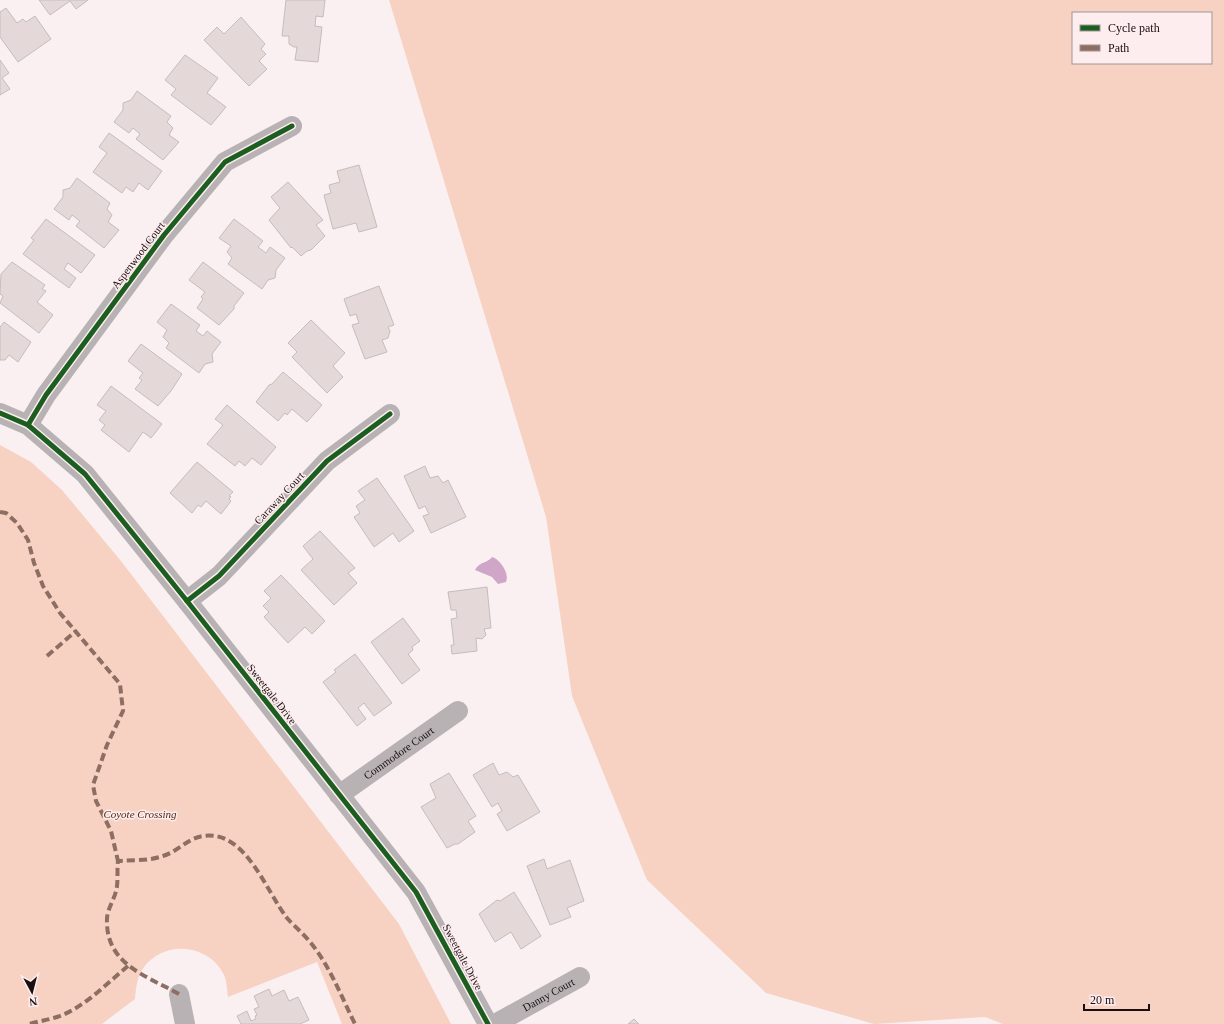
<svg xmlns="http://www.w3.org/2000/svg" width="1224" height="1024" viewBox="0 0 1224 1024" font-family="Georgia,serif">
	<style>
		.green { fill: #f7d2c2; fill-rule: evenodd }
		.water { fill: #cfa6c8 }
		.building { fill: #e4d8d8; stroke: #c7bcbc }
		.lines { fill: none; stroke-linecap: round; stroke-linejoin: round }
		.minor { stroke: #b8b2b4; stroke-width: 20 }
		.quiet { stroke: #8d6e63; stroke-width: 4; stroke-dasharray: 8 4; stroke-linecap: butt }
		.cycleway-casing { stroke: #fdedef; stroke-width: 8 }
		.cycleway { stroke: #1b5e20; stroke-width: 5 }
		.labels { text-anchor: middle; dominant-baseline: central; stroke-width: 3; stroke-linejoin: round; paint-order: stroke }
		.street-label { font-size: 11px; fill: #1a0e10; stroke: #fdedef }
		.park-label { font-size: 11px; font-style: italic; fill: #52280e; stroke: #fdedef }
	</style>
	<rect width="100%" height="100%" fill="#faf0f2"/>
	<!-- green -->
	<g class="green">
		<path d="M389,0h835v1024h-221l-18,-7 -111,7 -108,-31 -119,-113 -75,-184 -26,-179zM1073,13h138v50h-138z"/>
		<path d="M0,445l31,17 31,28 59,71 278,363 52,100h-109l-25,-62 -89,35c-1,-7 -1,-17 -5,-24 -16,-29 -58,-33 -79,-6 -7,9 -8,21 -9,32l-33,25h-102z"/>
	</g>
	<!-- water -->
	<path class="water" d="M492,557c8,2 18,17 14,25l-8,2 -6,-7 -17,-7c5,-9 13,-7 17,-13z"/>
	<!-- building -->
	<g class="building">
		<path d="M39,0h49l-12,9 -6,-8 -20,14z"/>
		<path d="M286,0h39l-2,17 -7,-1 -1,10 7,1 -4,35 -23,-2 2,-13h-3l-5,-3v-8h-7z"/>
		<path d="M6,8l11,15 6,-4 3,3 9,-6 16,23 -33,23 -18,-25v-25z"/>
		<path d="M241,17l24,27 -4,5 5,5 -7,7 8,8 -18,17 -45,-46 13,-13 7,7z"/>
		<path d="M185,55l33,23 -11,15 19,14 -15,18 -40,-30 5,-6 -11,-9z"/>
		<path d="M0,60l9,13 -7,5 8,11 -10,6z"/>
		<path d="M137,91l34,25 -4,6 6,6 -4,7 10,7 -16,18 -27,-21 4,-5 -7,-6 -4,5 -15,-11 9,-12v-7l8,-3z"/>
		<path d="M109,133l53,38 -14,19 -9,-7 -6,9 -7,-5 -4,6 -29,-21 14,-19 -8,-6z"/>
		<path d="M359,165l18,62 -18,5 -3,-9 -23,6 -9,-34 7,-2 -2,-8 11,-3 -3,-11z"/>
		<path d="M77,178l33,25 -3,6 5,6 -4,7 11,8 -15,18 -28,-22 4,-5 -8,-6 -3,5 -15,-11 9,-12v-7l7,-2z"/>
		<path d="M288,182l35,38 -7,5 9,11 -14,14 -4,1 -6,5 -9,-9 -1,1 -22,-28 11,-12 -9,-11z"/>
		<path d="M46,219l49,36 -14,18 -13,-10 -4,6 12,9 -7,10 -46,-34 11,-14 -3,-2z"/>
		<path d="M234,219l29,22 -5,6 8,6 4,-6 15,11 -9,12 -1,8 -7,2 -6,9 -34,-25 4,-6 -5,-6 4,-6 -12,-8z"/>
		<path d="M12,262l33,23 -3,4 4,2 -9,11 16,13 -14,18 -39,-30 3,-7 -3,-2 1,-20z"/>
		<path d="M203,262l41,31 -10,13v3l-15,16 -22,-17 6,-9 -2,-2 4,-5 -16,-12z"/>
		<path d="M379,286l15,39 -6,2 2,4 -2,7 -6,2 5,12 -22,7 -13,-34 7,-2 -3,-9 -6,2 -6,-17z"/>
		<path d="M171,304l29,21 -4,6 7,5 4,-5 14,11 -9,12 1,8 -8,2 -6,9 -33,-25 3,-5 -6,-6 4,-7 -10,-8z"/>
		<path d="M311,320l34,33 -12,13 10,11 -16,16 -35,-36 5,-5 -9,-9z"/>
		<path d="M4,322l27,20 -13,20 -9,-7 -4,5h-5v-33z"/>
		<path d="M141,344l41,30 -11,17 -13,15 -23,-17 7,-9 -3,-2 4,-5 -15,-12z"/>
		<path d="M283,372l39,33 -15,17 -15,-13 -5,6 -2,-2 -7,8 -22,-19 13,-17 3,-1z"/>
		<path d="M111,386l51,38 -11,14 -8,-6 -14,20 -28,-22 4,-5 -6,-5 7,-9 -9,-6z"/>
		<path d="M227,405l49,42 -15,18 -9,-7 -7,8 -6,-5 -4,5 -28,-22 16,-19 -8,-6z"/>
		<path d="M197,462l36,30 -4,4 2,1 -2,2 2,2 -10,13 -15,-13 -5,6 -3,-2 -6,8 -22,-20z"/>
		<path d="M425,466l5,12 8,-2 5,7 5,-3 18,37 -35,16 -8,-17 6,-2 -4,-8 -6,3 -15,-33z"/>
		<path d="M377,478l37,53 -15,11 -6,-9 -19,14 -20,-30 6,-4 -4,-7 9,-6 -7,-9z"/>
		<path d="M320,531l35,37 -7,5 9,10 -23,22 -33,-35 12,-11 -10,-13z"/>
		<path d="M281,575l44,46 -13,13 -7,-7 -17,16 -24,-26 5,-5 -6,-6 8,-8 -7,-7z"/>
		<path d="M487,587l4,41 -7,1 2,6 -4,4 -6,-1 1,13 -25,3 -1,-9h3l-3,-26 6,-1 -1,-8h-5l-3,-18z"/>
		<path d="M403,618l17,23 -8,6 1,3 -5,4 12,16 -18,14 -31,-42z"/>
		<path d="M355,654l37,49 -18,13 -10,-13 -6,5 8,11 -9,7 -34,-44 13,-10 -2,-2z"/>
		<path d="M493,763l6,12 8,-3 6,5 5,-2 22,37 -33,19 -10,-17 5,-3 -4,-8 -6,4 -19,-32z"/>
		<path d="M449,773l27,43 -8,5 7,11 -17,12h-3l-8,4 -26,-41 15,-9 -6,-14z"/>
		<path d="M544,859l3,10 23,-9 14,41 -17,7 4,9 -21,8 -23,-59z"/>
		<path d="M514,892l27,44 -20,13 -10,-17 -16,10 -16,-28 18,-14 3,1z"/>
		<path d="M269,989l3,7 12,-6 5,11 9,-4 11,23 -9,4h-59l-4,-8 10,-5 4,10 5,-2 -1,-3 2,-1 -3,-6 5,-2 -5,-11z"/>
		<path d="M634,1019l5,5h-11z"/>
	</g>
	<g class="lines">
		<!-- minor -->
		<g class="minor">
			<path d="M0,413l28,12 57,49 102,127 229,291 72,132"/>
			<path d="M28,425l18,-30 118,-160 61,-73 67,-36"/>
			<path d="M187,601l32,-25 108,-115 63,-47"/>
			<path id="s1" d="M339,795l119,-84"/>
			<path d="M179,994l6,30"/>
			<path id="s2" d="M495,1024l85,-47"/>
		</g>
		<!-- quiet -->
		<g class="quiet">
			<path d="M0,512l6,1 11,10 11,17 6,23 9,23 17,27 60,71 3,27 -16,34 -14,40 3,16 15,30 7,30"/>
			<path d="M47,656l29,-25"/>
			<path d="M179,994c-34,-19 -74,-30 -72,-76 1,-11 9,-21 10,-32 1,-8 0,-17 1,-25 14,-1 31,0 45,-5 14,-4 25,-18 40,-20 42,-7 63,55 84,82 7,8 16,15 23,24 20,24 31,54 45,82"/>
			<path d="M30,1024c9,-3 18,-4 27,-7 27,-9 49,-33 71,-51"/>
		</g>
		<defs>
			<g id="cycleway">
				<path d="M0,413l28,12 57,49 102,127 229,291 72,132"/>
				<path d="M28,425l18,-30 118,-160 61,-73 67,-36"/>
				<path d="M187,601l32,-25 108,-115 63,-47"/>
			</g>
		</defs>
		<!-- cycleway casing -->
		<use href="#cycleway" class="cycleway-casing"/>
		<!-- cycleway -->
		<use href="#cycleway" class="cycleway"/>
	</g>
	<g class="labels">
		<!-- street labels -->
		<g class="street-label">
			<text transform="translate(138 255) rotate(-53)">Aspenwood Court</text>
			<text transform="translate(279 498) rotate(-47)">Caraway Court</text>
			<text transform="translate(272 694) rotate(52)">Sweetgale Drive</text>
			<text stroke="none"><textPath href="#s1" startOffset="73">Commodore Court</textPath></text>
			<text transform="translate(463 957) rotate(62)">Sweetgale Drive</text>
			<text stroke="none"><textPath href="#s2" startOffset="61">Danny Court</textPath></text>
		</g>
		<!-- park labels -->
		<g class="park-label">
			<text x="140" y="814">Coyote Crossing</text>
		</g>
	</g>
	<!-- legend -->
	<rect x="1072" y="12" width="140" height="52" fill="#fdedef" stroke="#a29496"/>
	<rect x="1080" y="25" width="20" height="6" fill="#1b5e20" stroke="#a29496"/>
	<text x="1108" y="32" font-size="12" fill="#1a0e10">Cycle path</text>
	<rect x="1080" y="45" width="20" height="6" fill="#8d6e63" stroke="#a29496"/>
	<text x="1108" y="52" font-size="12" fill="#1a0e10">Path</text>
	<!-- north arrow -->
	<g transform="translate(32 992) rotate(173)" stroke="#fdedef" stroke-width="3" paint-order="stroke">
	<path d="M0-3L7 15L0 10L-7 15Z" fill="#1a0e10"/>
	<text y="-6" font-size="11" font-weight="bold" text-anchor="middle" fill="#1a0e10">N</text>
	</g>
	<!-- scale -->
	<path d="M1084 1004v6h65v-6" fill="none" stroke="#1a0e10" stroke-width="2"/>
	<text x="1090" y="1004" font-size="12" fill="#1a0e10" stroke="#fdedef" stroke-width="3" paint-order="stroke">20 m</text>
</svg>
